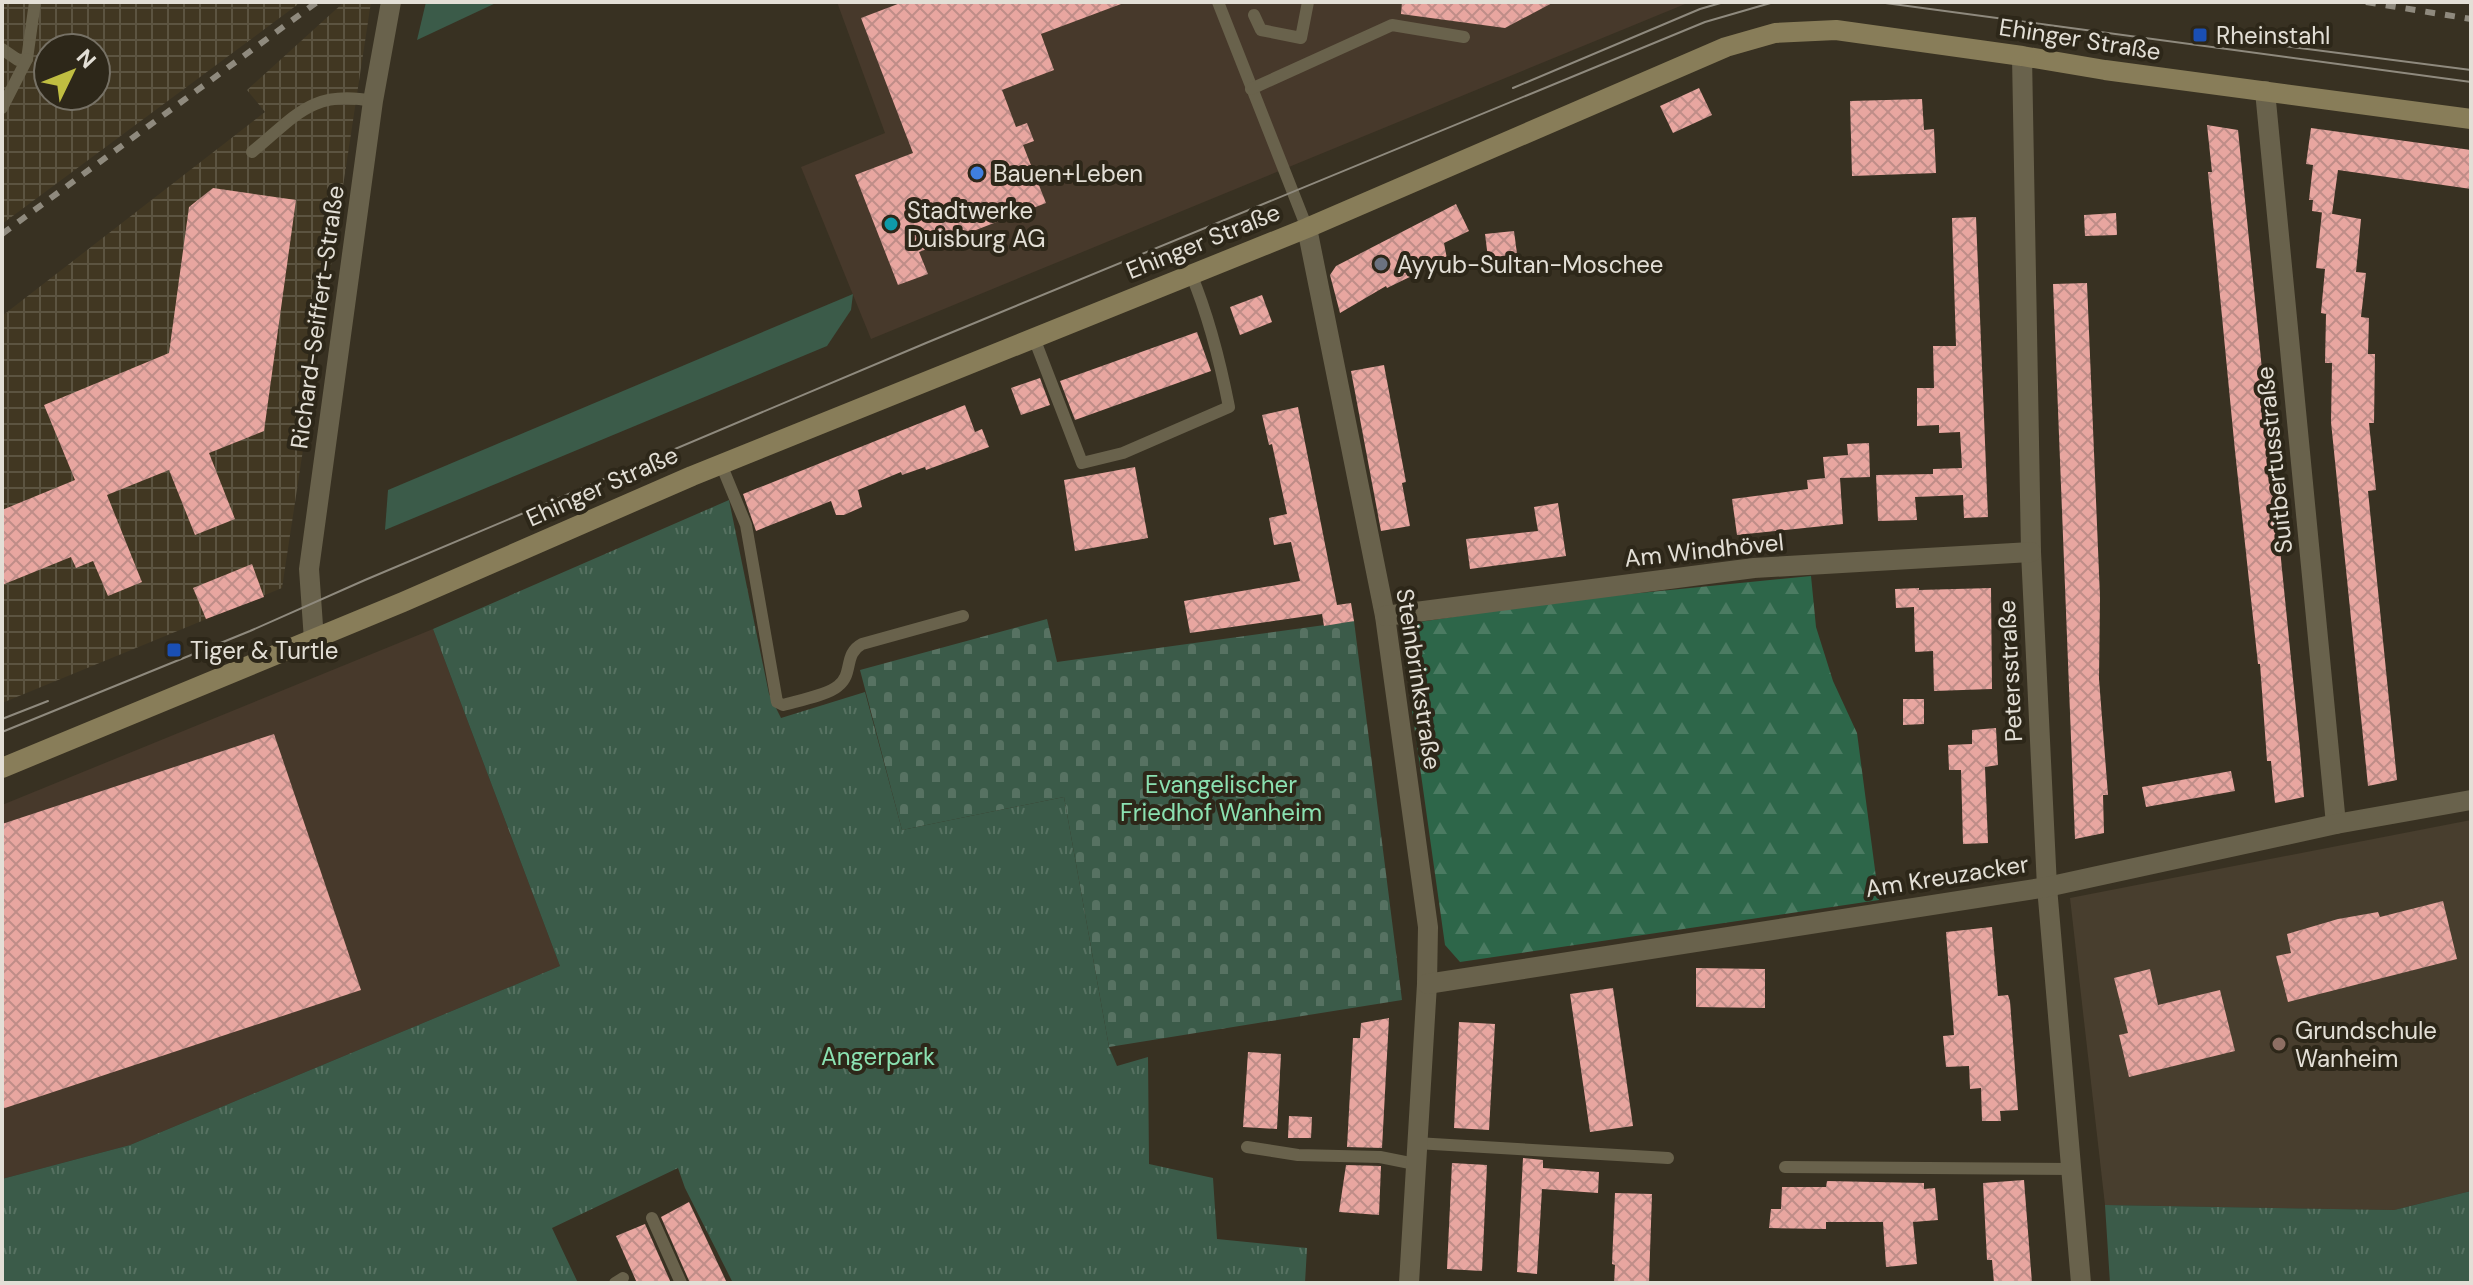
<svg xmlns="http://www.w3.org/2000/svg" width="2473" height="1285" viewBox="0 0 2473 1285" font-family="'DM Sans',sans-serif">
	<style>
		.commercial { fill: #47392b }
		.industrial { fill: url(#industrial-grid); fill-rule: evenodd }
		.education { fill: #483e2e }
		.grass { fill: #3b5b49 }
		.forest { fill: url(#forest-firs) }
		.cemetery { fill: url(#cemetery-stones) }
		.park { fill: url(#park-tufts) }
		.building { fill: url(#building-cross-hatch) }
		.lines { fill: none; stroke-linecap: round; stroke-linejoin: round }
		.lane { stroke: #69624c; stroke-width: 12 }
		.street { stroke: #69624c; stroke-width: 20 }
		.secondary { stroke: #887d59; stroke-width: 20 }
		.tram { stroke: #8f8a7e; stroke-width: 2 }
		.rail { stroke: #8f8a7e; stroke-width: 6; stroke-dasharray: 10 10; stroke-linecap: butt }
		.transit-dot { fill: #1a4fb4; stroke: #2d2719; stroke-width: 3 }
		.shop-dot { fill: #3f7fe0; stroke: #2d2719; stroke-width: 3 }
		.culture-dot { fill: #0f9aa8; stroke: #2d2719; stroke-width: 3 }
		.worship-dot { fill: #6b7280; stroke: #2d2719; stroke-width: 3 }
		.education-dot { fill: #8d6e63; stroke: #2d2719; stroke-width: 3 }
		.labels { text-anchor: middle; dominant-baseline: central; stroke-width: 8; stroke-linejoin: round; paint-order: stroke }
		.poi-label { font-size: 24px; fill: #e3dfd6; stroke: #2d2719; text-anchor: start }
		.street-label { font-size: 24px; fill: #e3dfd6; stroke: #2d2719 }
		.park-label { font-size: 24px; fill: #8be1b1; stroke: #2d2719 }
	</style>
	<defs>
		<pattern id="industrial-grid" width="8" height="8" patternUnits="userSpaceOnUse" patternTransform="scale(2)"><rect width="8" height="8" fill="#413722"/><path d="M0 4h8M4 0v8" fill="none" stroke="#5c5441"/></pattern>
		<pattern id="forest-firs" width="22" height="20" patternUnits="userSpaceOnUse" patternTransform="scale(2)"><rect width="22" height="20" fill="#2d6649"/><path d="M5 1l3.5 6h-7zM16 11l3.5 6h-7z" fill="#4b7b62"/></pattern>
		<pattern id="cemetery-stones" width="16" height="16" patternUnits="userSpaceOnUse" patternTransform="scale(2)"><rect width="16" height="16" fill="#3b5b49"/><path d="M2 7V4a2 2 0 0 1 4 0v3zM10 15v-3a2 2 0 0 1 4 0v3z" fill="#577262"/></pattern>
		<pattern id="park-tufts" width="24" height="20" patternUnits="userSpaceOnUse" patternTransform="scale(2)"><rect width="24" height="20" fill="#3b5b49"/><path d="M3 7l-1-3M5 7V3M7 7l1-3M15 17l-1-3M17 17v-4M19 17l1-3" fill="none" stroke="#577262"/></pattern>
		<pattern id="building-cross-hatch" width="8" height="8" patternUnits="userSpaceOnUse" patternTransform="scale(2)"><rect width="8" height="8" fill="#e8a6a0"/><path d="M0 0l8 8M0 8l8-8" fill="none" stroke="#bf8d88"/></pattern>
	</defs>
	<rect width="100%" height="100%" fill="#383122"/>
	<!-- commercial -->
	<g class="commercial">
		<path d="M837,2h853l-819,337 -70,-172 84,-34z"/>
		<path d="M433,629l127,337 -430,179 -128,34v-374z"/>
	</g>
	<!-- industrial -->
	<g class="industrial">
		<path d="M2,2h299l-299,222zM48,48h48v48h-48z"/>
		<path d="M344,2h27l-89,586 -280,115v-387l263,-204 -18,-22z"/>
	</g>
	<!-- education -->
	<path class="education" d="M2471,820v371l-77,19 -289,-5 -35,-307z"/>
	<!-- grass -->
	<g class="grass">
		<path d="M426,2h72l-81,38z"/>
		<path d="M853,294l-2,16 -24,36 -442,184 3,-40z"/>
	</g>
	<!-- forest -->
	<path class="forest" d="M1811,576l5,51 17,54 24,52 22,167 -419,62 -15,-17 -45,-320 150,-23z"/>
	<!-- cemetery -->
	<path class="cemetery" d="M1047,619l10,43 297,-41 48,379 -293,47 -45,-250 -162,33 -42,-160z"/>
	<!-- park -->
	<g class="park">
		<path d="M729,500l40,194 12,24 84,-26 37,138 162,-33 45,250 8,19 31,-9 1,107 64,14 4,61 90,9 -2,35h-572l-48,-95 -7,-20 -126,60 26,55h-576v-104l128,-34 430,-179 -127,-337z"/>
		<path d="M2471,1191v92h-361l-5,-78 289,5z"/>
	</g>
	<!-- building -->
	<g class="building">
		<path d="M903,2l218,2 -80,30 13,36 -52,20 14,37 11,-4 7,18 -11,4 23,58 -127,49 9,22 -30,11 -43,-110 58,-22 -52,-135z"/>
		<path d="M1402,2h152l-49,26 -104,-14z"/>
		<path d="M1699,88l13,27 -39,18 -13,-27z"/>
		<path d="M1922,99l2,31 10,-1 2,44 -84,3 -2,-75z"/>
		<path d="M2207,125l31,5 62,619 4,48 -29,6 -4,-42h-4l-7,-97h-2l-23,-213 -27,-279h4z"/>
		<path d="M2311,128l160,22v39l-133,-19 -6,44 -20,-3 1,-11h-4l4,-35 -7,-1z"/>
		<path d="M213,188l83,12 -32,231 -55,22 26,66 -40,16 -26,-65 -62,25 35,87 -34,14 -15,-35 -17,7 -5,-11 -69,28v-75l73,-30 -31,-75 125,-52 20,-146z"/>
		<path d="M1456,204l13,27 -25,12 3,16 -60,29 -1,-2 -46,27 -10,-38 6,-9z"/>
		<path d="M2322,212l39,7 -5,53 10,1 -5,44 8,1 -1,36h7l-1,69h-5l7,67 -8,1 29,289 -29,6 -37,-364 1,-59h-7l1,-49 -5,-1 4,-44 -9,-1z"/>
		<path d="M2116,213l1,22 -32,1 -1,-21z"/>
		<path d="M1976,217l12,300 -24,1 -1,-23 -48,2 2,23 -39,1 -2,-46 57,-1v-5l29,-1 -2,-36 -21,1v-8l-22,1v-38h17l-1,-42h23l-4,-128z"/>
		<path d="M1514,231l3,23 -29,4 -3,-24z"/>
		<path d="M2087,283l13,314 -1,82 9,116h-5l1,38 -29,6 -22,-555z"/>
		<path d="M1262,295l10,27 -32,13 -10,-28z"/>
		<path d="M1197,332l14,39 -136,49 -15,-39z"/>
		<path d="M1384,365l22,117 -4,1 8,43 -29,5 -30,-160z"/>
		<path d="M1040,378l10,27 -29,10 -10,-27z"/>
		<path d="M965,405l10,27 7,-3 7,18 -63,23 -1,-3 -23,8 -1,-3 -43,18 4,17 -18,8h-8l-5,-14 -75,30 -13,-37z"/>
		<path d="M1298,407l39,198 14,-2 3,18 -30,5 -2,-12 -132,19 -6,-32 116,-20 -9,-39 -17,3 -5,-27 18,-4 -15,-70 -3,1 -7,-30z"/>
		<path d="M1869,443l1,34 -30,1 3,46 -106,11 -5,-36 76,-10 -1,-9 18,-2 -2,-21 25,-2 -1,-11z"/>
		<path d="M1135,467l13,71 -73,13 -11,-71z"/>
		<path d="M1558,503l8,53 -96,13 -4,-30 72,-8 -4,-24z"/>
		<path d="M252,564l12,33 -58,22 -13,-31z"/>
		<path d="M1919,588v2l72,-2 1,101 -58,2 -1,-40 -18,1 -1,-45 -18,1 -1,-19z"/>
		<path d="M1903,699h21v25l-21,1z"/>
		<path d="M1996,728l2,37 -13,2 3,76 -25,1 -2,-74h-12l-1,-25 24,-1v-14z"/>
		<path d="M274,734l87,256 -359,119v-285z"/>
		<path d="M2231,771l4,20 -89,16 -4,-20z"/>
		<path d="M2443,901l14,58 -169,43 -12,-46 15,-3 -4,-19 51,-15 40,-7 2,5z"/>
		<path d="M1992,927l6,69 10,-1 2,6 8,109 -18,1 1,10h-19l-1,-33 -11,1 -1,-23 -23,1 -3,-31 11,-1 -8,-103z"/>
		<path d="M1696,968l69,1v39l-69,-1z"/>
		<path d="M2150,969l8,36 62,-15 15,61 -106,26 -10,-42 9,-2 -14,-55z"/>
		<path d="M1613,988l20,138 -43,6 -20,-138z"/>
		<path d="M1389,1018l-7,130 -35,-1 6,-109h7l1,-15z"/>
		<path d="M1459,1022l36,2 -6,106 -35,-2z"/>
		<path d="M1248,1052l33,2 -4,75 -34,-2z"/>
		<path d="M1289,1116l23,1 -1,21h-23z"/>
		<path d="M1523,1158l20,2v8l56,4 -1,21 -56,-4 -5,85 -20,-2z"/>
		<path d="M1452,1163l35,2 -5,106 -35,-2z"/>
		<path d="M1346,1165l35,1 -2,49 -40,-3z"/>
		<path d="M2024,1180l8,103h-38l-2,-23h-5l-4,-77z"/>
		<path d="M1827,1181l97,2v6l11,-1 3,32 -25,2 4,42 -31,3 -3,-45h-57v7l-57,-1 2,-19h10l1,-22h44z"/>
		<path d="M1615,1193l37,1 -3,89h-35l1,-18 -3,-1z"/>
		<path d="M689,1202l38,81h-37l-29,-66z"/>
		<path d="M645,1224l26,59h-34l-21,-47z"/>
	</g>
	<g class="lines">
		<!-- lane -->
		<g class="lane">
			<path d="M1218,2l89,226"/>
			<path d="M1254,15l7,15 40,8 7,-36"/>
			<path d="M2,49l16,11 9,-1 8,-57"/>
			<path d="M1251,89l141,-64 72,12"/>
			<path d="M2,108l25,-49"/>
			<path d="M252,152c44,-36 60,-63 121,-51"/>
			<path d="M1034,338l48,125 41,-10 106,-46c-9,-46 -20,-90 -38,-133"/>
			<path d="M721,464l25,61 31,177 6,3c14,-4 45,-10 55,-19 16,-12 5,-32 24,-42l101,-28"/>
			<path d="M1416,1143l252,15"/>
			<path d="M1247,1147l51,8 82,2 35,7"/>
			<path d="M1785,1167l286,2"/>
			<path d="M652,1218l29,65"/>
			<path d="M615,1283l8,-5"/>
		</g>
		<!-- street -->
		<g class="street">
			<path d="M2022,56l9,496 16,335 34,396"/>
			<path d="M2265,91l71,733"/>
			<path d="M1307,228l78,388 43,311 -1,57 -18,299"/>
			<path d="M1385,616l369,-48 277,-16"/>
			<path d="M314,640l-5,-71 64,-468 18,-99"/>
			<path d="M1427,984l620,-97 289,-63 135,-24"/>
		</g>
		<!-- secondary -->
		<path class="secondary" d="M2,768l401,-166 289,-126 615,-248 419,-181 49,-14 61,-3 186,26 83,14 366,49"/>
		<!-- tram -->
		<g class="tram">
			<path d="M1878,2l593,80"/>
			<path d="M2261,43l210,27"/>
			<path d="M1513,88l187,-79 24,-7"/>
			<path d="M2,719l46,-18"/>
			<path d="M2,732l248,-101 115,-51 561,-237 779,-321 69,-20"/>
		</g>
		<!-- rail -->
		<g class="rail">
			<path d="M2366,2l105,17"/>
			<path d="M2,234l315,-232"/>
		</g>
	</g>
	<!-- markers -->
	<g class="transit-dot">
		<rect x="2192" y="27" width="16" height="16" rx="4"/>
		<rect x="166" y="642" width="16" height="16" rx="4"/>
	</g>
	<circle class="shop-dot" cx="977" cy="173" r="8"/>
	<circle class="culture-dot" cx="891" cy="224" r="8"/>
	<circle class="worship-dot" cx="1381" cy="264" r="8"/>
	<circle class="education-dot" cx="2279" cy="1044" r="8"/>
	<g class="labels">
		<!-- poi labels -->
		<g class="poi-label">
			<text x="2216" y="35">Rheinstahl</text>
			<text x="993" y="173">Bauen+Leben</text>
			<text x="907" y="210">Stadtwerke<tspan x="907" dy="28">Duisburg AG</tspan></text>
			<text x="1397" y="264">Ayyub-Sultan-Moschee</text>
			<text x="190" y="650">Tiger &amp; Turtle</text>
			<text x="2295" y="1030">Grundschule<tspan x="2295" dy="28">Wanheim</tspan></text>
		</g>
		<!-- street labels -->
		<g class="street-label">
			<text transform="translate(2080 39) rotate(9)">Ehinger Straße</text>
			<text transform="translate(1203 241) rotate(-22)">Ehinger Straße</text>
			<text transform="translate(317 317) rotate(-82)">Richard-Seiffert-Straße</text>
			<text transform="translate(2274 460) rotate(-96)">Suitbertusstraße</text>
			<text transform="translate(602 486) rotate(-24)">Ehinger Straße</text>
			<text transform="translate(1704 550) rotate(-6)">Am Windhövel</text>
			<text transform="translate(2010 671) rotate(-93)">Petersstraße</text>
			<text transform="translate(1419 679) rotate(81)">Steinbrinkstraße</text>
			<text transform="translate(1947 876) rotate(-9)">Am Kreuzacker</text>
		</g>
		<!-- park labels -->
		<g class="park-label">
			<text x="1221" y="784">Evangelischer<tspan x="1221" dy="28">Friedhof Wanheim</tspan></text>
			<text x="878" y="1056">Angerpark</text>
		</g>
	</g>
	<!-- border -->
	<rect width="2473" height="1285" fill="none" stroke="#e3dfd6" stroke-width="8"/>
	<!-- north arrow -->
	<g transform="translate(72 72) rotate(47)"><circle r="38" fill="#2d2719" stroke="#767165" stroke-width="2"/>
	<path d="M0-6L14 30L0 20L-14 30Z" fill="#c0be41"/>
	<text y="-12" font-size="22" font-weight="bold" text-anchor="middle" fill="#e3dfd6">N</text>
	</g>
</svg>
